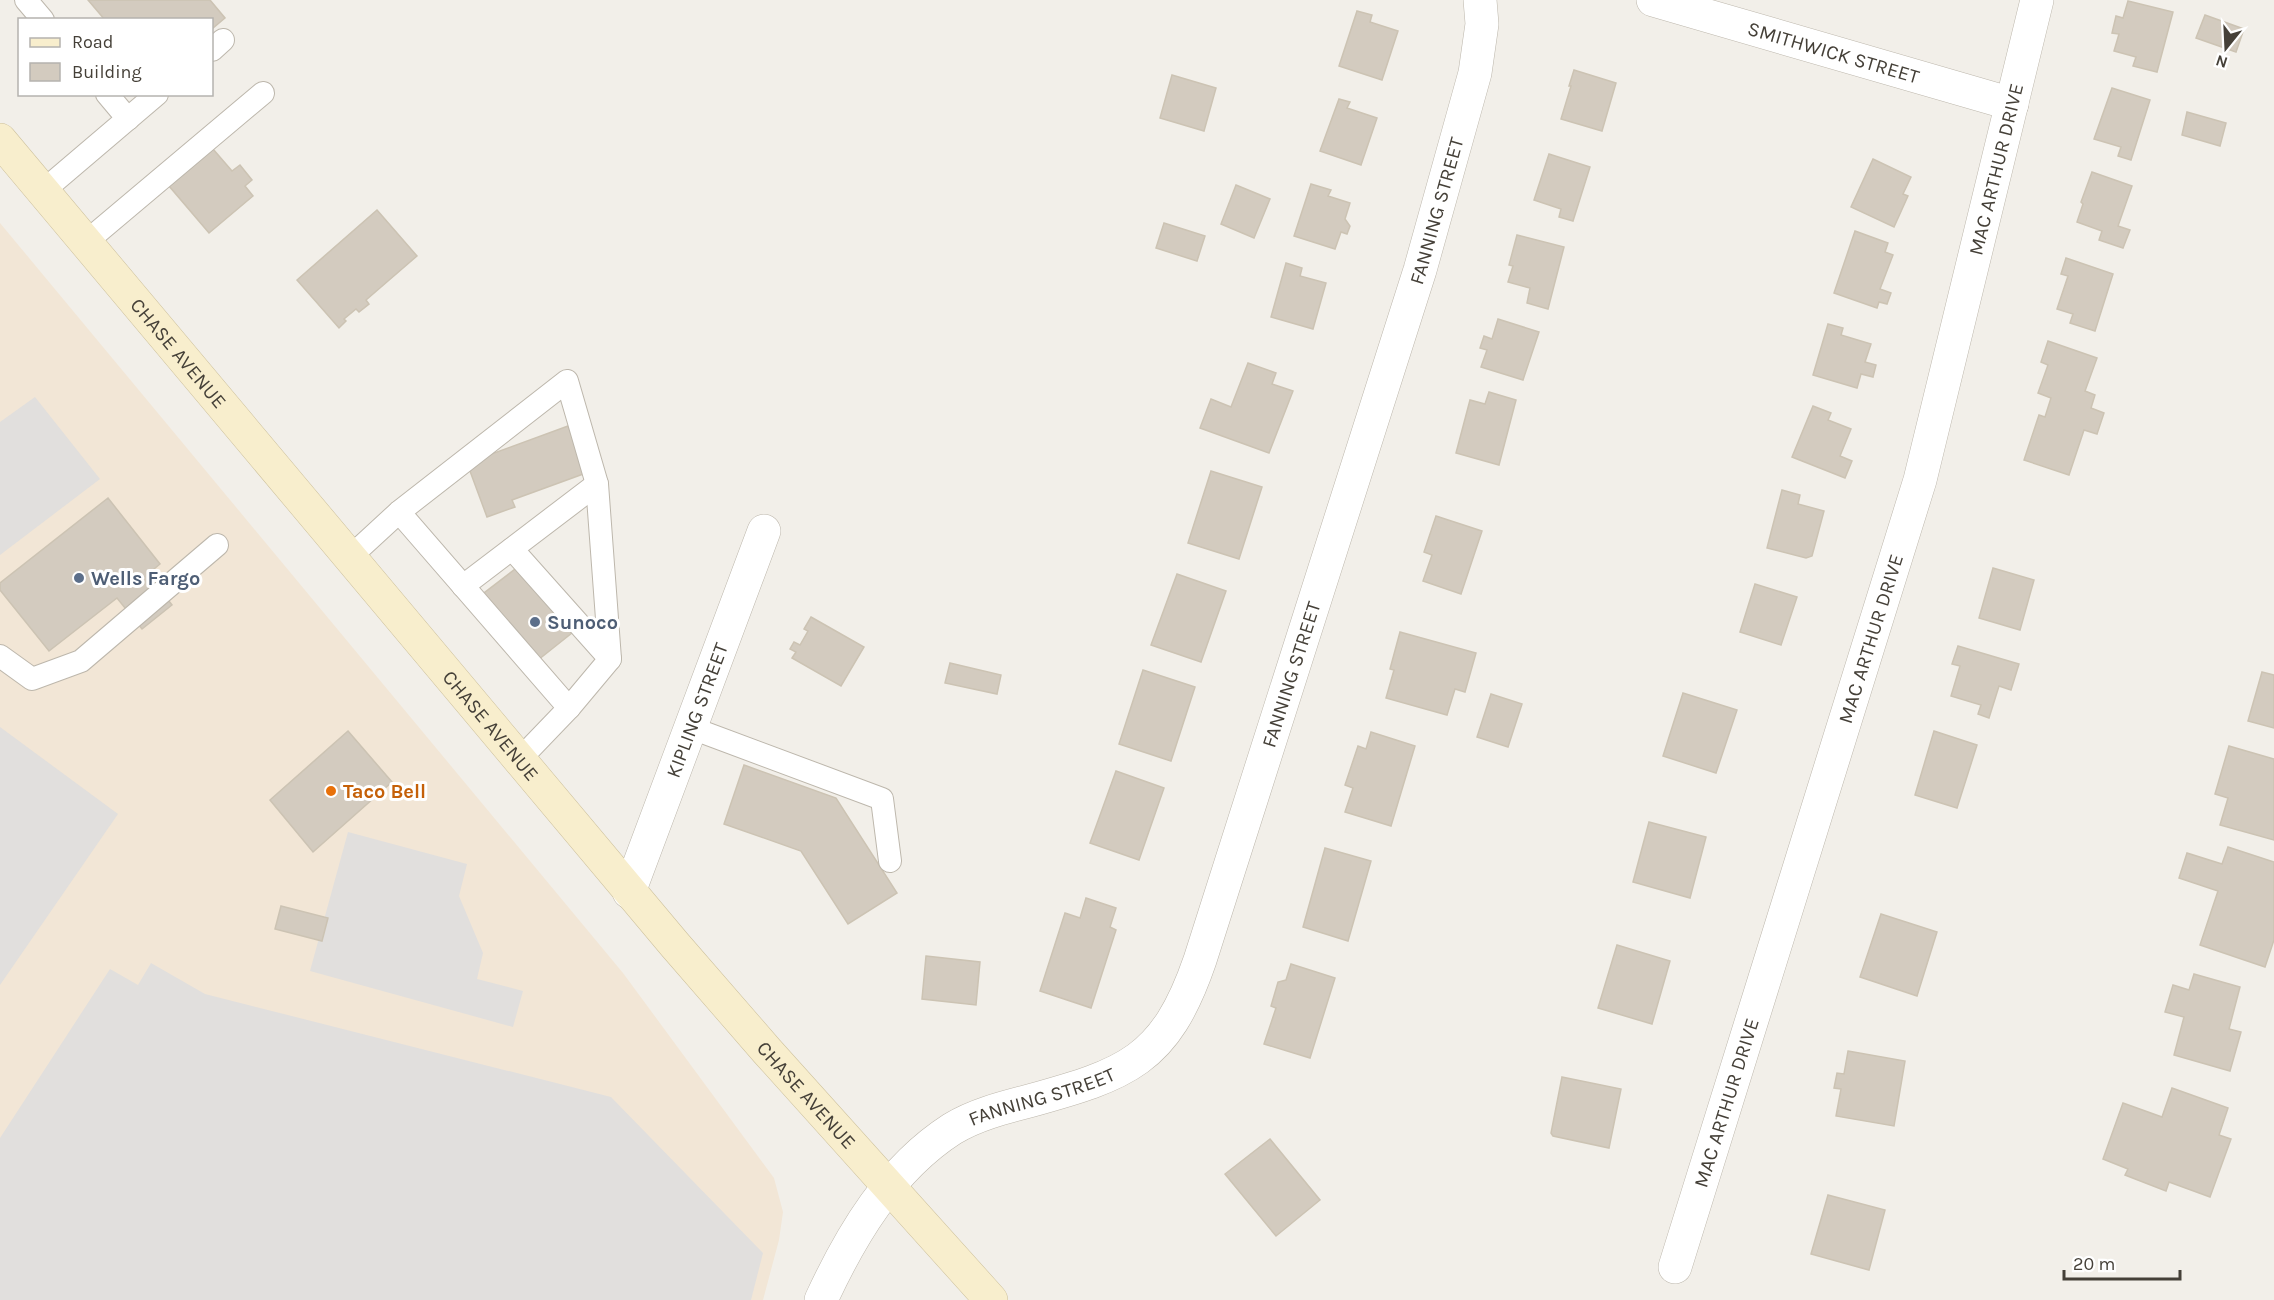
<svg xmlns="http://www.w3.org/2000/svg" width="2274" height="1300" viewBox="0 0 2274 1300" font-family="Karla,sans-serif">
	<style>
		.commercial { fill: #f2e6d6 }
		.parking { fill: #e1dfdd }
		.building { fill: #d3cbbf; stroke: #ccc3b3; stroke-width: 1.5 }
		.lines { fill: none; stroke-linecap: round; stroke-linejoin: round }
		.lane-casing { stroke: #bdb7ac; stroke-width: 24 }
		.street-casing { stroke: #bdb7ac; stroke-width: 34 }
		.secondary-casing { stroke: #cdc19d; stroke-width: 34 }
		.lane { stroke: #fff; stroke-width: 22 }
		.street { stroke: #fff; stroke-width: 33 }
		.secondary { stroke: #f8eecd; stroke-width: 33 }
		.service-dot { fill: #5c6f8a; stroke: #fff; stroke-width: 2 }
		.food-dot { fill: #e8710a; stroke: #fff; stroke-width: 2 }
		.labels { text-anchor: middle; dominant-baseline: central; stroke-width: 6; stroke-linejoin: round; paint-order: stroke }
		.street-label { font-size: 20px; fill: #454038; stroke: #fff }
		.service-label { font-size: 20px; font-weight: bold; fill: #4e5e75; stroke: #fff; text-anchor: start }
		.food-label { font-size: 20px; font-weight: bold; fill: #c56008; stroke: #fff; text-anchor: start }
	</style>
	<rect width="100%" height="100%" fill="#f2efe9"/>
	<!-- commercial -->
	<path class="commercial" d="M0,223l623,750 151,205 9,34 -4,28 -16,60h-763z"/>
	<!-- parking -->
	<g class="parking">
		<path d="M35,397l65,82 -100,76v-133z"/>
		<path d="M0,727l118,87 -118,171z"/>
		<path d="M348,832l119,32 -8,32 24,57 -6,26 46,12 -10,36 -203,-56z"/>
		<path d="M151,963l54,31 406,103 152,156 -12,47h-751v-162l110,-169 28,16z"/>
	</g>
	<!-- building -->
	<g class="building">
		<path d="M88,0h122l15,18 -13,11v-9h-107z"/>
		<path d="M2128,1l45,11 -16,60 -24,-6 3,-9 -22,-6 5,-17 -7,-1 4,-17 7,2z"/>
		<path d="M1357,11l15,4 -2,7 28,9 -16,49 -43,-14z"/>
		<path d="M2205,15l39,14 -8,23 -40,-14z"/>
		<path d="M1574,70l42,13 -14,48 -41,-12 10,-33h-2z"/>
		<path d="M1172,75l44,13 -12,43 -44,-13z"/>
		<path d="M2112,88l38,12 -19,60 -13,-4 3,-9 -27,-8z"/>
		<path d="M1339,99l11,3 -3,6 30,10 -16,47 -41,-14z"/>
		<path d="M2187,112l39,11 -6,23 -38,-11z"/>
		<path d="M213,149l19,22 8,-6 12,15 -7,6 8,10 -44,37 -40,-47z"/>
		<path d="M1549,154l41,13 -17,54 -14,-4 2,-8 -27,-9z"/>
		<path d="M1873,159l38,18 -8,17 5,2 -14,31 -43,-20z"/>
		<path d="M2092,172l40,14 -14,40 12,4 -7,18 -24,-8 3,-9 -25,-9 6,-18 -2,-2z"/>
		<path d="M1311,184l20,6 -3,6 22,7 -5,16 5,7 -3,8 -6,-2 -6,17 -41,-13z"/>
		<path d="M1236,185l34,14 -16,39 -33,-14z"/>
		<path d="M377,210l40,46 -51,44 3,4 -10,8 -3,-3 -12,10 2,2 -7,7 -42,-48z"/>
		<path d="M1164,223l41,13 -8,25 -41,-13z"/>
		<path d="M1855,231l33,12 -3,9 8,3 -13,34 11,4 -4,11 -8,-2 -2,6 -43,-15z"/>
		<path d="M1517,235l47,12 -16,62 -21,-6 3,-15 -22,-6 5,-16 -4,-1z"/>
		<path d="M2066,258l47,16 -18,57 -25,-8 3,-9 -16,-5 11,-33 -7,-2z"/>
		<path d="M1286,263l16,5 -2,8 26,7 -13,46 -42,-12z"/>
		<path d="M1498,319l41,13 -16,48 -42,-13 6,-17 -7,-2 4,-12 8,3z"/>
		<path d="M1828,324l15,4 -2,7 30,9 -6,18 11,3 -3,12 -12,-3 -4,14 -44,-13z"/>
		<path d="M2048,341l49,17 -12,33 10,4 -4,13 13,5 -7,21 -13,-4 -15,45 -45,-15 15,-45 6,2 6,-19 -13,-5 10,-28 -7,-3z"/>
		<path d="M1248,363l28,10 -4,11 21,7 -24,62 -69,-25 11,-29 20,8z"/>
		<path d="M1489,392l27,8 -17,65 -43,-12 14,-53 15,4z"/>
		<path d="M1813,406l18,7 -3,7 23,9 -11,27 12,5 -7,17 -53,-21z"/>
		<path d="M568,426l18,47 -74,27 3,7 -28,10 -20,-54z"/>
		<path d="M1211,471l51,16 -23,72 -51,-16z"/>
		<path d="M1782,490l18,5 -2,9 26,7 -12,45 -6,2 -39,-10z"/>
		<path d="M108,498l52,66 -12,10 24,31 -30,24 -25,-31 -68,53 -49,-61v-7z"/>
		<path d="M1436,516l46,15 -21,63 -38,-13 9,-26 -8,-3z"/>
		<path d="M519,566l53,67 -34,27 -54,-67z"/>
		<path d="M1993,568l41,12 -14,50 -41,-12z"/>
		<path d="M1177,574l49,17 -25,71 -50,-17z"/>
		<path d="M1755,584l42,13 -16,48 -41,-13z"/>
		<path d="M811,617l53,30 -23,39 -49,-28 4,-6 -6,-3 4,-7 6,3 8,-14 -4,-2z"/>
		<path d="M1400,632l76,21 -11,39 -10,-3 -8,26 -61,-17 8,-28 -4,-1z"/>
		<path d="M1958,646l61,18 -8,26 -12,-4 -10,32 -11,-4 3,-9 -30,-9 9,-30 -8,-2z"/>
		<path d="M950,663l51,12 -4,19 -52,-11z"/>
		<path d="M1143,670l52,17 -24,74 -52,-17z"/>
		<path d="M2262,672l12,3v53l-26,-7z"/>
		<path d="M1683,693l54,17 -21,63 -53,-17z"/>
		<path d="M1491,694l31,10 -14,43 -31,-10z"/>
		<path d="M348,731l44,51 -79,70 -43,-52z"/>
		<path d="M1934,731l43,14 -20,63 -42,-13z"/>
		<path d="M1371,732l44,14 -24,80 -46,-14 8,-24 -8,-3 13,-39 8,3z"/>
		<path d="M2229,746l45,13v81l-54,-15 8,-27 -13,-4z"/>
		<path d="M744,765l92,33 61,95 -49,31 -47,-73 -77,-27z"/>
		<path d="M1116,771l48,17 -25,72 -49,-17z"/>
		<path d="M1649,822l57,15 -16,61 -57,-16z"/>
		<path d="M2228,847l46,15v78l-9,27 -65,-22 18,-54 -39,-13 8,-25 35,11z"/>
		<path d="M1325,848l46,13 -23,80 -45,-14z"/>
		<path d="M1086,898l30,10 -6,19 6,3 -25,78 -51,-17 25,-78 15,5z"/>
		<path d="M281,906l47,12 -6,23 -47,-12z"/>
		<path d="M1881,914l56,18 -20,64 -57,-19z"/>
		<path d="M1617,945l53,16 -18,63 -54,-16z"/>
		<path d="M926,956l54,6 -4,43 -54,-6z"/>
		<path d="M1291,964l44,14 -25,80 -46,-14 12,-36 -5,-2 7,-24 8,-2z"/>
		<path d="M2194,974l46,13 -11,42 12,3 -11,39 -56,-16 10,-38 -19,-5 8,-27 16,5z"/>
		<path d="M1848,1051l57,10 -11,65 -58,-10 5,-27 -7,-1 3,-15 7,1z"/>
		<path d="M1562,1077l59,12 -12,59 -56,-12 -2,-3z"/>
		<path d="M2172,1088l56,20 -9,27 12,4 -21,58 -41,-15 -3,9 -41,-16 3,-6 -25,-10 20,-56 39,14z"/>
		<path d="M1270,1139l50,61 -44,36 -51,-62z"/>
		<path d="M1828,1195l57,15 -16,60 -58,-16z"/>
	</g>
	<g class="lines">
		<defs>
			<g id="lane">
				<path d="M26,0l17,20"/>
				<path d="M212,50l11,-10"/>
				<path d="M107,94l21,25"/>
				<path d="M43,191l114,-97"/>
				<path d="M86,242l177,-149"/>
				<path d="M399,512l170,196"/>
				<path d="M512,549l98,110 -41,49 -50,52"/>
				<path d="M349,558l50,-46 168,-131 30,103 13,175"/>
				<path d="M463,586l134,-102"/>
				<path d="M0,656l32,23 49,-18 136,-116"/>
				<path d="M689,727l193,72 8,62"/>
			</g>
			<g id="street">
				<path id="s1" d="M1653,0l359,104"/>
				<path id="s2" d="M629,892l135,-361"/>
				<path id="s3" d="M1675,1267l245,-787 117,-480"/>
				<path id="s4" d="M821,1300c30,-65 69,-131 131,-171 23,-14 50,-21 77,-28 97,-27 136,-39 171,-141l220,-690 55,-197 7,-49 -2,-24"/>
			</g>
			<g id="secondary">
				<path id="s5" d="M0,140l675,805 92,106 224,249"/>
			</g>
		</defs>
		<!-- lane casing -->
		<use href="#lane" class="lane-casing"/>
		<!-- street casing -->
		<use href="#street" class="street-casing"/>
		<!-- secondary casing -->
		<use href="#secondary" class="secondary-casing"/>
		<!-- lane -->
		<use href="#lane" class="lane"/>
		<!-- street -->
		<use href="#street" class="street"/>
		<!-- secondary -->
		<use href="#secondary" class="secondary"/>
	</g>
	<!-- markers -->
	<g class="service-dot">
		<circle cx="79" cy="578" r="6"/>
		<circle cx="535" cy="622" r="6"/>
	</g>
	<circle class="food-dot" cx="331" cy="791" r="6"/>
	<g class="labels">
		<!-- street labels -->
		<g class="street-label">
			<text stroke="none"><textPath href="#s1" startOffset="188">SMITHWICK STREET</textPath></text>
			<text stroke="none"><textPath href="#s3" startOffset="1144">MAC ARTHUR DRIVE</textPath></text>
			<text stroke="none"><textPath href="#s4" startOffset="1322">FANNING STREET</textPath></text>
			<text stroke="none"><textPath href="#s5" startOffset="278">CHASE AVENUE</textPath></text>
			<text stroke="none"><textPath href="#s3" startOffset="658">MAC ARTHUR DRIVE</textPath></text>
			<text stroke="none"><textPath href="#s4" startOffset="836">FANNING STREET</textPath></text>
			<text stroke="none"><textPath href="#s2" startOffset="194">KIPLING STREET</textPath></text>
			<text stroke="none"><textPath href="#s5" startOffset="764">CHASE AVENUE</textPath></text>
			<text stroke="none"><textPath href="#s5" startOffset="1250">CHASE AVENUE</textPath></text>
			<text stroke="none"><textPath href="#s4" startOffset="314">FANNING STREET</textPath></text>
			<text stroke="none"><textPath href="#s3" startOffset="172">MAC ARTHUR DRIVE</textPath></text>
		</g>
		<!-- service labels -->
		<g class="service-label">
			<text x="91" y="578">Wells Fargo</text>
			<text x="547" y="622">Sunoco</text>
		</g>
		<!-- food labels -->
		<g class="food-label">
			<text x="343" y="791">Taco Bell</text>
		</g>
	</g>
	<!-- legend -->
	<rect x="18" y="18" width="195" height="78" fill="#ffffff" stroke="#b5b3af" stroke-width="1.5"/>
	<rect x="30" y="38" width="30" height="9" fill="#f8eecd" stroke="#b5b3af" stroke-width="1.5"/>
	<text x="72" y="48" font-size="18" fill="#454038">Road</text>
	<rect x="30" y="63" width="30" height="18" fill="#d3cbbf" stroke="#b5b3af" stroke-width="1.5"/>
	<text x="72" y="78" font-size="18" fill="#454038">Building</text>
	<!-- north arrow -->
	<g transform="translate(2226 48) rotate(198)" stroke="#ffffff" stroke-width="4.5" paint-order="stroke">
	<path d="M0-4.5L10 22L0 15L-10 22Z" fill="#454038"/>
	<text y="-9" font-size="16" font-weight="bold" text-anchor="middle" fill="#454038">N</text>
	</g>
	<!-- scale -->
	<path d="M2064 1270v9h116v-9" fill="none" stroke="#454038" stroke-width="3"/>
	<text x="2073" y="1270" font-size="18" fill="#454038" stroke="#ffffff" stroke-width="4.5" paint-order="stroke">20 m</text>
</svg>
